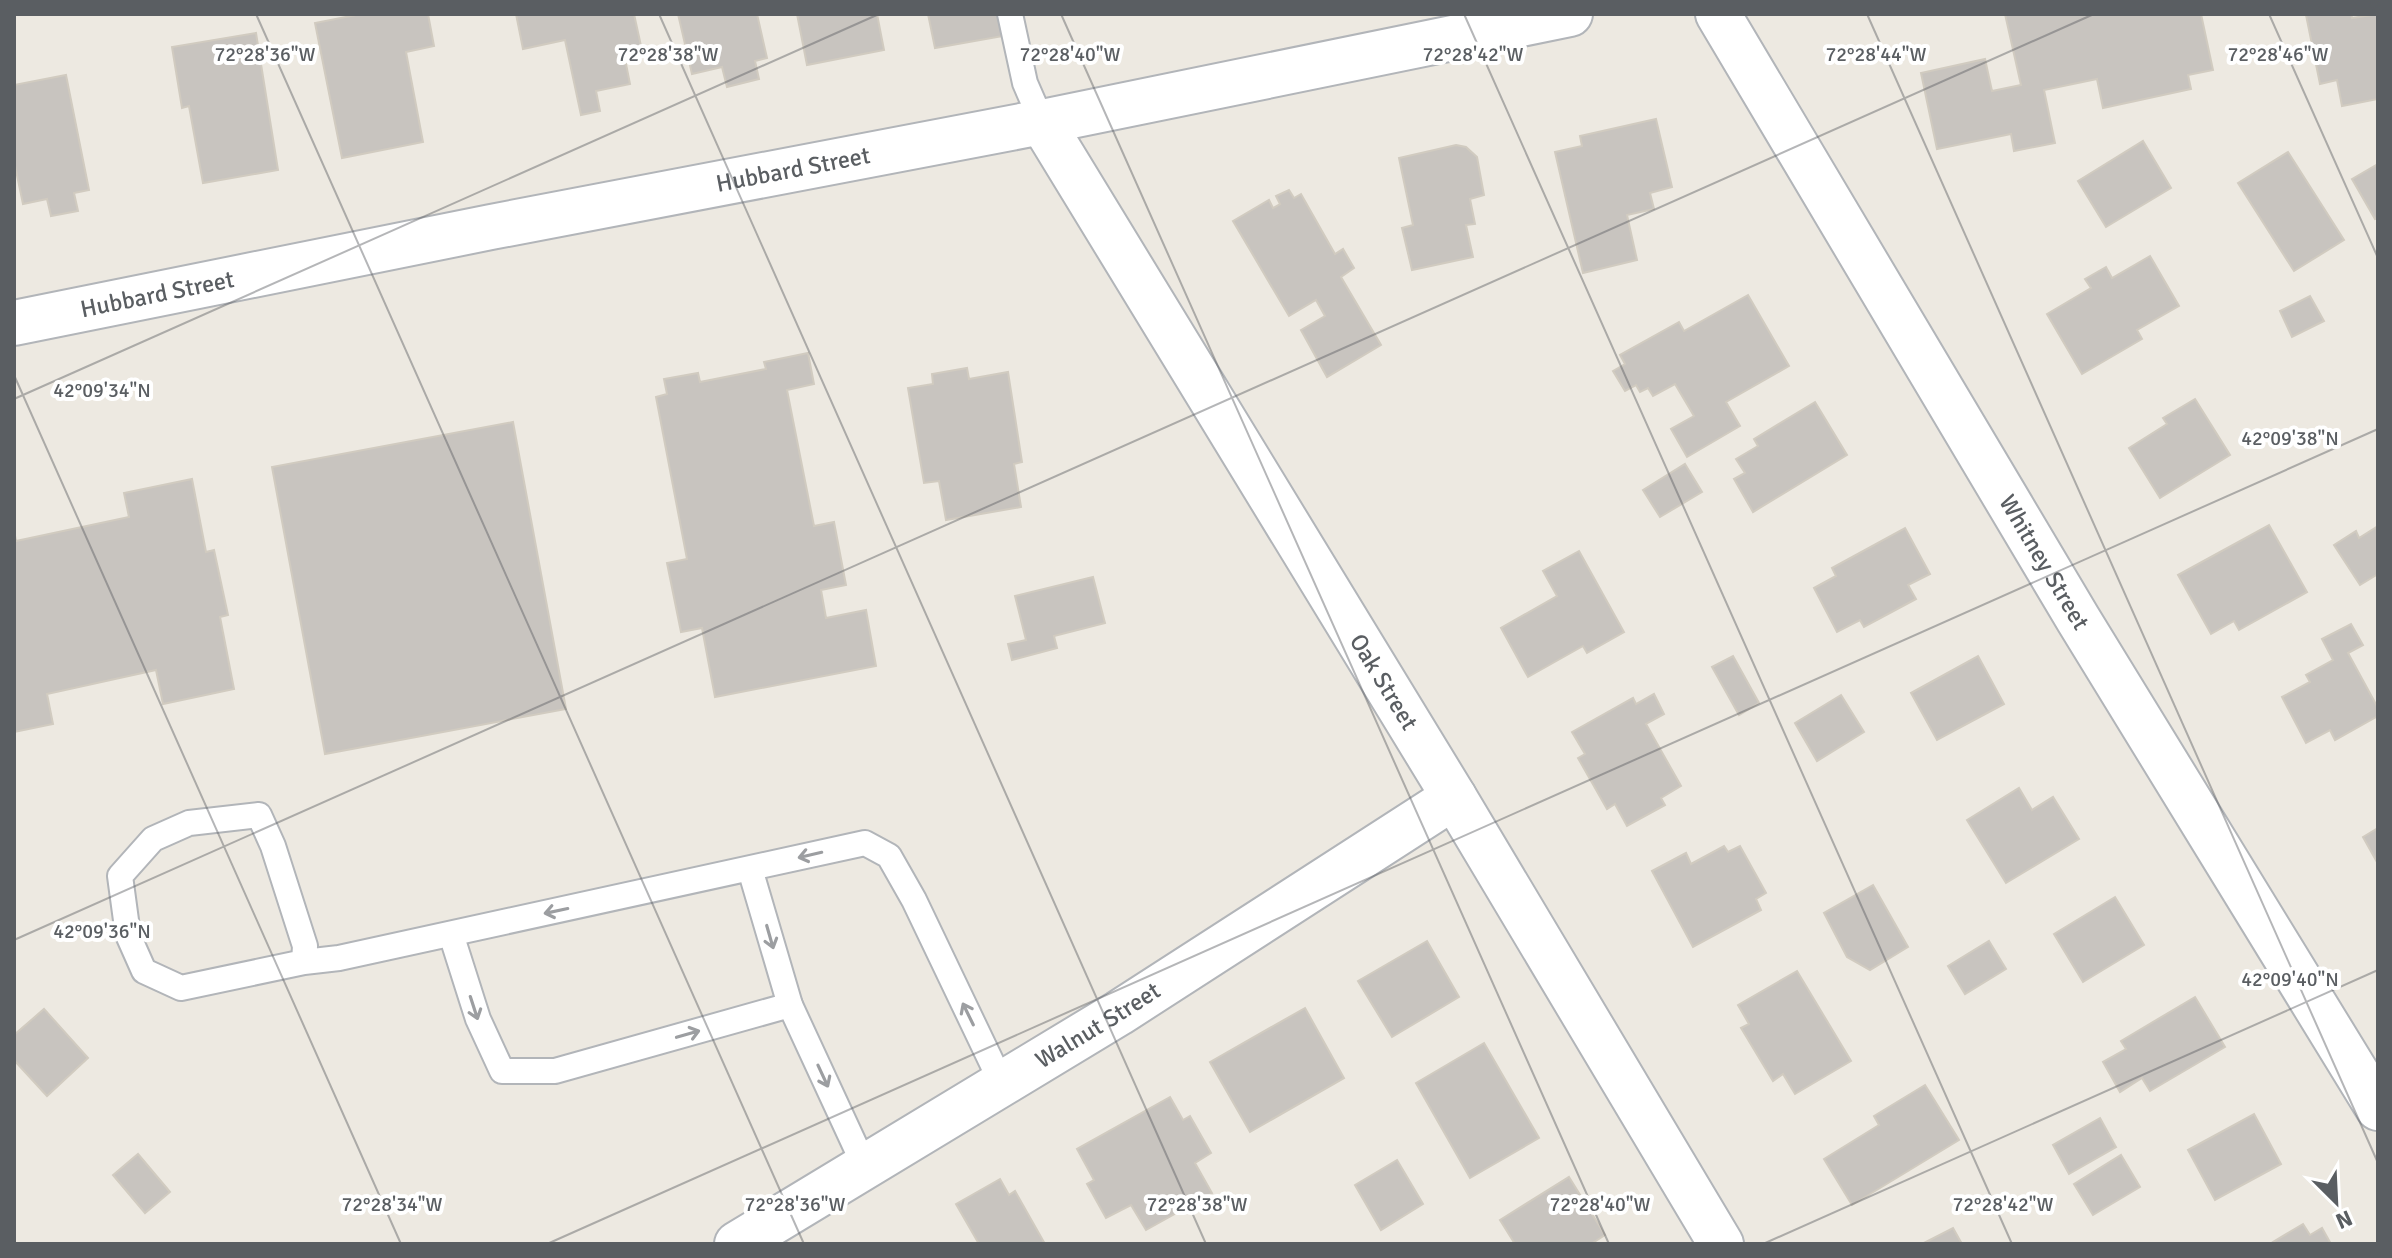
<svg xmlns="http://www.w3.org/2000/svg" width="2392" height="1258" viewBox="0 0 2392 1258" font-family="Signika,sans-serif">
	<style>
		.building { fill: #c8c4bf; stroke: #d1cbc0; stroke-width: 2 }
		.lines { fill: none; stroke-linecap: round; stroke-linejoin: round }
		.service-casing { stroke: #b2b5b9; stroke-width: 28 }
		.minor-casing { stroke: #b2b5b9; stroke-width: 48 }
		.service { stroke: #fff; stroke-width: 24 }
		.minor { stroke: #fff; stroke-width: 44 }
		.oneway { stroke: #9c9ea1 }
		.ticks { fill: none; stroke: #5a5e62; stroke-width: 2; stroke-opacity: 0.45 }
		.labels { text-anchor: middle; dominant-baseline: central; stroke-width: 8; stroke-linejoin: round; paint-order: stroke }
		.street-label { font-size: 24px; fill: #5a5e62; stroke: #fff }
		.ticks-label { font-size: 20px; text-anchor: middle; fill: #5a5e62; stroke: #fff; stroke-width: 8; stroke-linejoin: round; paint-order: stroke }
	</style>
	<rect width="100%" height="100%" fill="#ede9e1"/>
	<!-- building -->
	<g class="building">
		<path d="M361,14h67l6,32 -28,6 17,90 -81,16 -27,-135z"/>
		<path d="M516,14h118l9,41 -18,4 5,25 -34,7 4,20 -19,4 -16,-75 -42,9z"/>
		<path d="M678,14h79l10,44 -12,3 4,18 -32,8 -5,-20 -30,7z"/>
		<path d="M797,14h80l7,36 -77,15z"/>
		<path d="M928,14h71l4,22 -68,12z"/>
		<path d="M2005,14h196l12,56 -25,5 3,14 -88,19 -6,-29 -53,11 11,53 -41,8 -3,-17 -74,15 -16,-76 64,-14 7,32 29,-6z"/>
		<path d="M2351,14l1,4 26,-4v85l-36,7 -5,-26 -17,4 -14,-69z"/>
		<path d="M256,33l22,137 -75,13 -14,-77 -7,2 -10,-61z"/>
		<path d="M66,75l23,115 -15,3 4,18 -27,5 -4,-17 -24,5 -9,-43v-76z"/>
		<path d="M1656,119l16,68 -22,6 4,16 -27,6 10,45 -54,13 -28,-121 27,-6 -2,-10z"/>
		<path d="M2143,141l28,47 -65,39 -28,-46z"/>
		<path d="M1456,145l10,2 11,10 7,38 -14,4 5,25 -9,1 7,32 -61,13 -10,-42 11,-3 -14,-67z"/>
		<path d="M2288,152l56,88 -50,31 -56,-88z"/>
		<path d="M2378,164v54l-3,1 -23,-40z"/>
		<path d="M1289,190l5,8 7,-4 34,60 8,-5 11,19 -13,9 40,68 -54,32 -26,-47 24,-14 -9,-16 -27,16 -56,-95 36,-21 4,8 7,-4 -4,-8z"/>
		<path d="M2150,256l29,50 -42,24 5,9 -60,35 -35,-60 44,-26 -6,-9 21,-12 6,11z"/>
		<path d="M1748,295l41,71 -63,36 14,24 -53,31 -16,-28 23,-13 -19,-32 -22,12 -5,-8 -8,4 -4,-7 -11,6 -12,-20 12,-7 -5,-9 59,-33 5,9z"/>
		<path d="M2310,296l14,25 -32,16 -12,-26z"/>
		<path d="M808,353l6,31 -27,6 27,136 20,-4 12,63 -25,5 5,28 40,-8 10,56 -161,31 -13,-69 -21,4 -14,-69 20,-4 -31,-162 11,-3 -3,-15 34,-6 2,9 66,-13 -2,-7z"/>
		<path d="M967,368l2,11 39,-7 14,90 -8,2 7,43 -75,13 -7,-39 -15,2 -16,-95 25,-4 -1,-10z"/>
		<path d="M2195,399l35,56 -70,43 -31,-50 38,-24 -4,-6z"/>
		<path d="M1815,402l32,53 -94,57 -19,-33 11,-6 -9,-14 22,-13 -4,-7z"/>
		<path d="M513,422l53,287 -241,45 -53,-287z"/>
		<path d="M1685,464l17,28 -42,25 -17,-27z"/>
		<path d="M192,479l14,73 8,-2 14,65 -8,2 14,72 -71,15 -7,-34 -109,24 6,30 -39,8v-201l2,10 113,-24 -5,-24z"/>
		<path d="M2269,525l38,67 -68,38 -5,-9 -23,13 -33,-59z"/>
		<path d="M2378,526v48l-18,11 -26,-40 22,-14 3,7z"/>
		<path d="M1905,528l25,46 -22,11 8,14 -52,28 -4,-7 -23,12 -23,-44 22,-12 -4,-8z"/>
		<path d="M1579,551l45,81 -37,21 -4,-7 -55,31 -27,-49 56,-32 -14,-25z"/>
		<path d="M1093,577l12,46 -51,13 3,12 -45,12 -4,-16 18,-4 -11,-44z"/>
		<path d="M2351,624l12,21 -15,8 30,55v8l-43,24 -5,-10 -24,13 -24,-46 28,-15 -4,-7 27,-15 -11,-21z"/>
		<path d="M1733,656l26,47 -20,12 -27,-48z"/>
		<path d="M1978,656l26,48 -67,36 -26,-47z"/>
		<path d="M1654,694l10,20 -18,10 35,62 -20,12 4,7 -38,21 -12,-22 -8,5 -29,-51 7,-4 -13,-22 61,-34 3,6z"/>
		<path d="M1841,695l23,37 -47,29 -22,-38z"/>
		<path d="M2019,788l13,22 21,-13 26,42 -73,44 -39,-63z"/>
		<path d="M2378,828v36l-15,-27z"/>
		<path d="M1724,846l4,6 12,-6 26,47 -10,6 5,11 -68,37 -41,-76 34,-18 5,11z"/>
		<path d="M1873,885l35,62 -38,23 -23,-13 -23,-44z"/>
		<path d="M2115,897l29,48 -61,37 -29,-48z"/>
		<path d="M1427,941l32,56 -67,40 -34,-56z"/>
		<path d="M1989,941l17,28 -41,25 -17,-28z"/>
		<path d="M1797,971l54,90 -56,33 -12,-20 -10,7 -32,-53 8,-4 -11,-19z"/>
		<path d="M2195,997l30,50 -75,44 -8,-13 -22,14 -17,-30 23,-13 -5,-8z"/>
		<path d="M1305,1008l39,70 -94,54 -40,-70z"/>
		<path d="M44,1009l44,49 -41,38 -33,-36v-25z"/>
		<path d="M1484,1043l55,95 -69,40 -54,-95z"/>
		<path d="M1925,1085l34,55 -107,65 -28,-46 55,-34 -5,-9z"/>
		<path d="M1170,1097l13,23 7,-4 21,37 -16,10 17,30 -66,37 -15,-25 -25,13 -19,-34 7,-4 -17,-31z"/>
		<path d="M2254,1114l27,50 -66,36 -27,-50z"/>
		<path d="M2100,1118l16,29 -47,27 -16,-29z"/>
		<path d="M138,1154l32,38 -25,21 -32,-38z"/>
		<path d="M2121,1155l19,32 -47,28 -19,-31z"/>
		<path d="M1397,1160l26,44 -42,26 -26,-45z"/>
		<path d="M1569,1177l36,58 -14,9h-76l-15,-24z"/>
		<path d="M1000,1179l9,16 6,-4 30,53h-66l-23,-40z"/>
		<path d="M2303,1224l7,11 12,-7 9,16h-56l-2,-2z"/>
		<path d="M1953,1228l9,16h-40z"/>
	</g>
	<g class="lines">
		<defs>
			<g id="service">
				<path d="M1010,14l15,69 17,39"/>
				<path d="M750,869l40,136 75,162"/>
				<path d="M451,934l27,85 24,52h53l235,-66"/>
				<path d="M304,962l1,-16 -32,-100 -14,-31 -70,8 -36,16 -33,37 8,59 16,36 37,17 123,-26 35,-4 526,-115 24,13 25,44 88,184"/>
			</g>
			<g id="minor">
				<path id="s1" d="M1718,14l360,605 300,489"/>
				<path id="s2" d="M1042,122l412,675 267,447"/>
				<path id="s3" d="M14,323l477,-96 551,-105 528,-108"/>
				<path id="s4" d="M737,1244l382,-231 335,-216"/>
			</g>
		</defs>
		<!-- service casing -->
		<use href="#service" class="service-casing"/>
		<!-- minor casing -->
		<use href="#minor" class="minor-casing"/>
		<!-- service -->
		<use href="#service" class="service"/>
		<!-- minor -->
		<use href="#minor" class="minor"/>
	</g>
	<!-- one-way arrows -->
	<defs><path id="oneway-shaft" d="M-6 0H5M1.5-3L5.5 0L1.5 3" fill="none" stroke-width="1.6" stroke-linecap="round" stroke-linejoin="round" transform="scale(2)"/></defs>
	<g class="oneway">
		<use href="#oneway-shaft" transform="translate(810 855) rotate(167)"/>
		<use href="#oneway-shaft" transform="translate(556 911) rotate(168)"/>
		<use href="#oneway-shaft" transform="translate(770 937) rotate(74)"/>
		<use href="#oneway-shaft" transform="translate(474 1008) rotate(72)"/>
		<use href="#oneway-shaft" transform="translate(968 1014) rotate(-116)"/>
		<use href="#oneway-shaft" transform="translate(688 1034) rotate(-16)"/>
		<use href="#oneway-shaft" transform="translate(823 1076) rotate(65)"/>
	</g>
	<!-- ticks -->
	<path class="ticks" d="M256,14l548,1230M659,14l547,1230M1061,14l548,1230M1464,14l548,1230M1867,14l511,1149M2269,14l109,244M14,375l387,869M14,399l865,-385M14,940l2080,-926M547,1244l1831,-815M1763,1244l615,-274"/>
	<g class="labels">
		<!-- street labels -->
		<g class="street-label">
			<text stroke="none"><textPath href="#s3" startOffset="794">Hubbard Street</textPath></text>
			<text stroke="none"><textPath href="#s3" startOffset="146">Hubbard Street</textPath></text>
			<text stroke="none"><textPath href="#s1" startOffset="638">Whitney Street</textPath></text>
			<text stroke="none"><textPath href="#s2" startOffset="656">Oak Street</textPath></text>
			<text stroke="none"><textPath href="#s4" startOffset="422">Walnut Street</textPath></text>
		</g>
	</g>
	<g class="ticks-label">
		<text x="265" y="61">72°28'36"W</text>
		<text x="668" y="61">72°28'38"W</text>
		<text x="1070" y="61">72°28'40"W</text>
		<text x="1473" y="61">72°28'42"W</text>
		<text x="1876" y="61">72°28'44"W</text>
		<text x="2278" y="61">72°28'46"W</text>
		<text x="102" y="397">42°09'34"N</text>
		<text x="2290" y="445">42°09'38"N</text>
		<text x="102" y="938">42°09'36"N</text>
		<text x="2290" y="986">42°09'40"N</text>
		<text x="392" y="1211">72°28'34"W</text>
		<text x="795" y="1211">72°28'36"W</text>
		<text x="1197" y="1211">72°28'38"W</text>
		<text x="1600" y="1211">72°28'40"W</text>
		<text x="2003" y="1211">72°28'42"W</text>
	</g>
	<!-- border -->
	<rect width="2392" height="1258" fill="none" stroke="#5a5e62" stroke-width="32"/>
	<!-- north arrow -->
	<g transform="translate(2336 1202) rotate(156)" stroke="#ffffff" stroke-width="6" paint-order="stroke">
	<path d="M0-6L14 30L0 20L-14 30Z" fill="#5a5e62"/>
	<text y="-12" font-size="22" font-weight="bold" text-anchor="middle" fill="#5a5e62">N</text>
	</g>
</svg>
